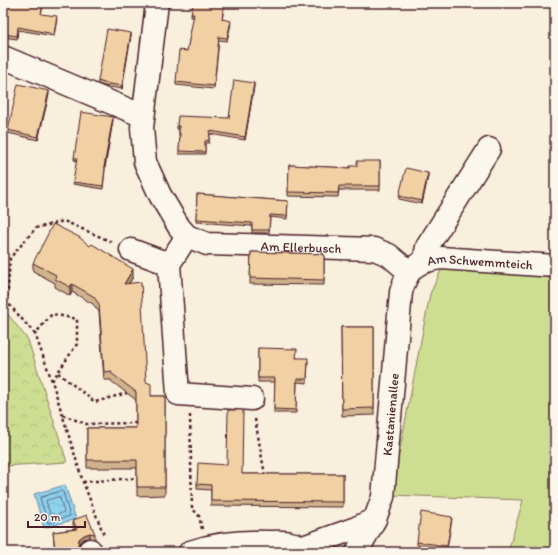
<svg xmlns="http://www.w3.org/2000/svg" width="558" height="555" viewBox="0 0 558 555" font-family="Itim,sans-serif">
	<style>
		.forest { fill: url(#forest-crowns); stroke: #8c7e5f }
		.garden { fill: #cdde93; stroke: #8c7e5f }
		.water { fill: url(#water-waves); stroke: #728aa1 }
		.lines { fill: none; stroke-linecap: round; stroke-linejoin: round }
		.shore { stroke: #656779; stroke-width: 1 }
		.minor-casing { stroke: #4a1f2b; stroke-width: 25 }
		.path { stroke: #4a1f2b; stroke-width: 2.5; stroke-dasharray: 3 3; stroke-linecap: butt }
		.minor { stroke: #fbf7ec; stroke-width: 22 }
		.wall { fill: #cfb38c; stroke: #4a1f2b }
		.shaded-wall { fill: #a99272; stroke: #4a1f2b }
		.building { fill: #f1d0a3; stroke: #4a1f2b }
		.labels { text-anchor: middle; dominant-baseline: central; stroke-width: 4; stroke-linejoin: round; paint-order: stroke }
		.street-label { font-size: 13px; fill: #4a1f2b; stroke: #fbf7ec }
	</style>
	<defs>
		<pattern id="forest-crowns" width="20" height="18" patternUnits="userSpaceOnUse"><rect width="20" height="18" fill="#cdde93"/><path d="M2 6a3 3 0 1 1 6 0M12 15a3 3 0 1 1 6 0" fill="none" stroke="#b2be7f"/></pattern>
		<pattern id="water-waves" width="16" height="10" patternUnits="userSpaceOnUse"><rect width="16" height="10" fill="#8dd2ef"/><path d="M0 5q4-4 8 0t8 0" fill="none" stroke="#7bb4cd"/></pattern>
	</defs>
	<rect width="100%" height="100%" fill="#f9efdd"/>
	<filter id="ink" filterUnits="userSpaceOnUse"><feTurbulence type="fractalNoise" baseFrequency=".025" numOctaves="2"/><feDisplacementMap in="SourceGraphic" scale="8" xChannelSelector="R" yChannelSelector="G"/><feConvolveMatrix kernelMatrix="1 2 1 2 8 2 1 2 1" color-interpolation-filters="sRGB"/></filter>
	<g filter="url(#ink)">
		<!-- forest -->
		<path class="forest" d="M3,308l25,32 39,122 -64,4z"/>
		<!-- garden -->
		<path class="garden" d="M443,266l112,6v280h-47l15,-52 -132,-5 39,-201z"/>
		<!-- water -->
		<path class="water" d="M65,485l11,34 -32,9 -10,-34z"/>
		<g class="lines">
			<!-- shore -->
			<g class="shore">
				<path d="M61,491l2,1 7,24 -22,7 -8,-25z"/>
				<path d="M58,497l2,1 4,14 -13,5 -5,-16z"/>
			</g>
			<defs>
				<g id="minor">
					<path id="s1" d="M157,3l-15,125 3,34 15,33 19,32 8,9 20,8 167,5 15,6 20,17"/>
					<path d="M3,57l140,59"/>
					<path d="M187,236l-18,28 9,130 74,5"/>
					<path d="M131,250l38,14"/>
					<path d="M424,261l3,-14 62,-98"/>
					<path d="M303,547l53,-19 19,-9"/>
					<path d="M90,550l1,2"/>
					<path d="M190,552c26,-9 51,-11 79,-10 7,0 15,-1 21,1 7,1 14,5 20,9"/>
					<path id="s2" d="M357,552l18,-33 8,-22 18,-205c7,-25 15,-30 40,-34l114,8"/>
				</g>
			</defs>
			<!-- minor casing -->
			<use href="#minor" class="minor-casing"/>
			<!-- path -->
			<g class="path">
				<path d="M35,334l-28,-32 3,-44 26,-30 28,-7 48,21"/>
				<path d="M58,373l37,29 32,-9"/>
				<path d="M52,381l25,-37v-25l-25,-5 -17,20 17,47 31,101 21,53"/>
				<path d="M63,415l23,9 50,-1"/>
				<path d="M190,415l2,93 7,8 3,13"/>
				<path d="M255,419l10,56"/>
				<path d="M83,482l54,-4"/>
			</g>
			<!-- minor -->
			<use href="#minor" class="minor"/>
		</g>
		<!-- wall -->
		<g class="wall">
			<path d="M193,3h29v3l2,3 -2,11 9,4 -4,17 -8,-1 -5,49 -38,-4v-3l11,-31 7,-34h-3z"/>
			<path d="M43,6l-2,8 16,5 -3,17 -36,-6 -1,9 -14,-2v-12z"/>
			<path d="M131,35l-9,54 -18,-3 -6,-2v-3z"/>
			<path d="M254,86l-9,54 -35,-6 -1,9h-4v11h-26l1,-18h-1v-7h-2v-3l52,-8z"/>
			<path d="M49,94l-11,46 -30,-7v-3z"/>
			<path d="M113,120l-8,48v2l-2,19 -30,-5 4,-23 -3,-1v-2z"/>
			<path d="M380,161v29h-41l-1,7 -50,-1 1,-31 61,3z"/>
			<path d="M428,176l-6,28 -23,-5v-3z"/>
			<path d="M197,194l91,7 -1,18 -17,-2 -1,16h-17v-7l-56,-4z"/>
			<path d="M90,246l43,31 -4,6 17,99 5,14h14v99l-28,1v-28h-50v-40h49v-28l-25,-19v-1h-7l-5,-68 -6,-8 -21,-12 -2,4 -15,-9v-4l-22,-12v-8z"/>
			<path d="M251,252l73,2v31l-74,-1z"/>
			<path d="M341,327h33v88l-32,1z"/>
			<path d="M258,348l39,10 11,3 -1,22 -10,-1 -1,31h-22l1,-31h-17z"/>
			<path d="M227,465l15,9h101v33l-132,-1v-16l-14,-1v-5z"/>
			<path d="M452,519l-5,30 -30,-4v-3z"/>
			<path d="M73,520l22,14v5l-5,-1 -6,1 -5,4 -1,7 -15,2h-8l-2,-20 22,-3 -2,-4z"/>
		</g>
		<!-- shaded-wall -->
		<g class="shaded-wall">
			<path d="M131,33v2l-9,54v-3z"/>
			<path d="M254,83v3l-9,54v-3z"/>
			<path d="M49,91v3l-11,46v-3z"/>
			<path d="M113,117v3l-9,50v-3z"/>
			<path d="M428,173v3l-6,28v-3z"/>
			<path d="M133,269v8l-9,15v-8z"/>
			<path d="M72,284v8l-2,4v-9z"/>
			<path d="M90,533v5l-6,1 -5,4 -1,7v-4l1,-7 5,-4z"/>
		</g>
		<!-- building -->
		<g class="building">
			<path d="M7,3h36l-2,11 16,2 -3,18 -36,-7 -1,9 -14,-2v-9z"/>
			<path d="M193,3h29l-1,3h3l-2,13 9,2 -4,17 -8,-1 -5,49 -38,-4 3,-32 8,1 7,-37h-3z"/>
			<path d="M107,29l24,4 -9,53 -18,-3 -6,-2z"/>
			<path d="M234,80l20,3 -9,54 -35,-6 -1,9 -4,1v11l-26,-1 1,-18h-1v-7h-2l1,-10 51,2z"/>
			<path d="M18,84l31,7 -11,46 -30,-7z"/>
			<path d="M81,112l32,5 -9,50 1,1 -2,18 -30,-4 4,-24h-3z"/>
			<path d="M357,161h23v25h-41l-1,7 -50,-1 1,-27 61,3v-2h7z"/>
			<path d="M406,168l22,5 -6,28 -23,-5z"/>
			<path d="M197,194l91,7 -1,15 -17,-1 -1,15h-17v-7l-56,-4z"/>
			<path d="M53,224l26,13 11,9 2,-2 41,25 -9,15 17,-2 5,100 5,2v12h14v91h-28v-27h-50v-32h49v-36l-25,-19 1,-2 -8,1 -5,-68 -6,-8 -21,-12 -2,3 -15,-8 1,-4 -23,-12z"/>
			<path d="M251,252l73,2v26l-74,-2z"/>
			<path d="M341,327h33v81l-32,1z"/>
			<path d="M258,348l39,1 -1,9h12l-1,21h-10l-1,31 -22,-1 1,-31h-17z"/>
			<path d="M228,410h15l-1,64h101v28l-132,-1v-16l-14,-1 1,-21 29,2z"/>
			<path d="M421,512l31,5 -5,29 -30,-4z"/>
			<path d="M87,515l8,19 -5,-1 -6,2 -5,4 -1,7 -23,3 -2,-17 24,-3 -4,-9z"/>
		</g>
	</g>
	<g class="labels">
		<!-- street labels -->
		<g class="street-label">
			<text stroke="none"><textPath href="#s1" startOffset="361">Am Ellerbusch</textPath></text>
			<text stroke="none"><textPath href="#s2" startOffset="363">Am Schwemmteich</textPath></text>
			<text stroke="none"><textPath href="#s2" startOffset="144">Kastanienallee</textPath></text>
		</g>
	</g>
	<!-- margin -->
	<rect width="558" height="555" fill="none" stroke="#fbf7ec" stroke-width="16"/>
	<rect x="8" y="8" width="542" height="539" fill="none" stroke="#4a1f2b" stroke-width="1.5" filter="url(#ink)"/>
	<!-- scale -->
	<path d="M28 521v6h57v-6" fill="none" stroke="#4a1f2b" stroke-width="2"/>
	<text x="34" y="521" font-size="12" fill="#4a1f2b" stroke="#fbf7ec" stroke-width="3" paint-order="stroke">20 m</text>
</svg>
